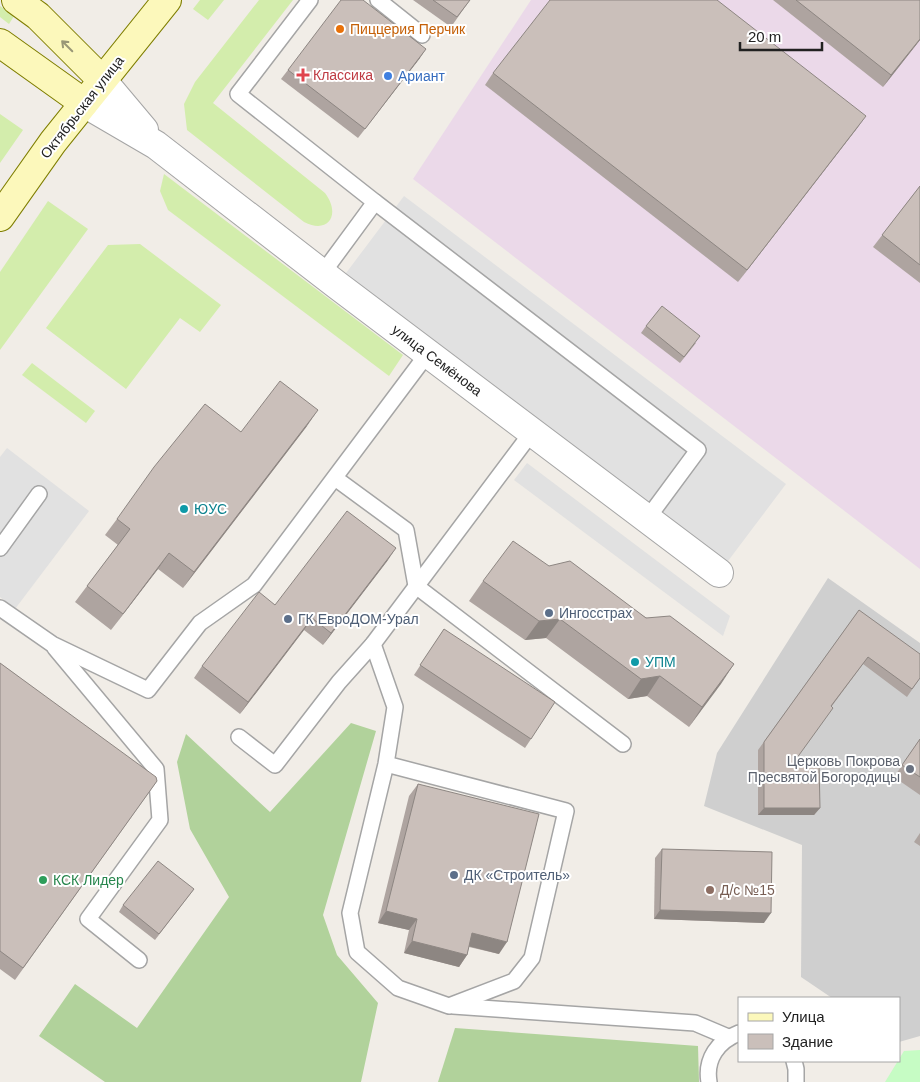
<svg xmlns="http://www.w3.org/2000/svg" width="920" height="1082" viewBox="0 0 920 1082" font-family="Helvetica,sans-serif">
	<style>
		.industrial { fill: #ebd9e9 }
		.religious { fill: #cfcfcf }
		.grass { fill: #d3edac }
		.forest { fill: #b1d29b }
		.park { fill: #c6fcc4 }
		.parking { fill: #e1e1e1 }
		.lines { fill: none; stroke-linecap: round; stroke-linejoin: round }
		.lane-casing { stroke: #a5a5a5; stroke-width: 18 }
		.street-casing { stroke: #a5a5a5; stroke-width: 30 }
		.secondary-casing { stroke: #7f7e01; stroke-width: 30 }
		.lane { stroke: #fff; stroke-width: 15 }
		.street { stroke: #fff; stroke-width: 28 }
		.secondary { stroke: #fcf8bb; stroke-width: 28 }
		.wall { fill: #aea4a0 }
		.shaded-wall { fill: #8d8682 }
		.building { fill: #cabfba; stroke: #8d8682 }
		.oneway { stroke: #999776 }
		.food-dot { fill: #e8710a; stroke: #fff; stroke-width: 2 }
		.health-dot { fill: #e0444e; stroke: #fff; stroke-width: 2 }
		.shop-dot { fill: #3f7fe0; stroke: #fff; stroke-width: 2 }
		.culture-dot { fill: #0f9aa8; stroke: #fff; stroke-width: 2 }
		.service-dot { fill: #5c6f8a; stroke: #fff; stroke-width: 2 }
		.worship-dot { fill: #6b7280; stroke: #fff; stroke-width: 2 }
		.leisure-dot { fill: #2e9e5b; stroke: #fff; stroke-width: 2 }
		.education-dot { fill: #8d6e63; stroke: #fff; stroke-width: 2 }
		.labels { text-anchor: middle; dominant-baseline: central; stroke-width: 4; stroke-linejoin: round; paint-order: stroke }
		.food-label { font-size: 14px; fill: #c56008; stroke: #fff; text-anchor: start }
		.health-label { font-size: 14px; fill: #be3a42; stroke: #fff; text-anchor: start }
		.shop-label { font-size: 14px; fill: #366cbe; stroke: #fff; text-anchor: start }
		.street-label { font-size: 14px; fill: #212121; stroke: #fff }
		.culture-label { font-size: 14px; fill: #0d838f; stroke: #fff; text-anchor: start }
		.service-label { font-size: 14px; fill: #4e5e75; stroke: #fff; text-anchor: start }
		.worship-label { font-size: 14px; fill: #5b616d; stroke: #fff; text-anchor: end }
		.leisure-label { font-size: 14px; fill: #27864d; stroke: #fff; text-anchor: start }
		.education-label { font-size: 14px; fill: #785e54; stroke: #fff; text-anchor: start }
	</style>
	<rect width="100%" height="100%" fill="#f1ede7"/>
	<!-- industrial -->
	<path class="industrial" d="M531,0h371l18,13v556l-507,-390z"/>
	<!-- religious -->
	<path class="religious" d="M828,578l92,65v393l-21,6v-44h-67l-31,-21 1,-132 -98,-39 13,-53z"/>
	<!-- grass -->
	<g class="grass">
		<path d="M200,0h24l-16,20 -15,-11z"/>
		<path d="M259,0h34l-80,103 112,90c16,21 4,42 -21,29l-117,-92 -3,-26 11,-22z"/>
		<path d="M0,6l14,10 -5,8 -9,-7z"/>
		<path d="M0,114l23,16 -23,33z"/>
		<path d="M164,174l239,181 -14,21 -221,-166 -8,-19z"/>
		<path d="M48,201l40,28 -88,121v-78z"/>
		<path d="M140,244l81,61 -21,27 -20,-14 -54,71 -80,-61 62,-83z"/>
		<path d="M32,363l63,48 -9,12 -64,-48z"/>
	</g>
	<!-- forest -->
	<g class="forest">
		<path d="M351,723l25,8 -53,184 14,40 41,48 -17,79h-256l-66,-46 36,-52 62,44 92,-131 -39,-68 -13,-67 9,-28 84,78z"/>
		<path d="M455,1028l243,18 1,36h-261z"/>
	</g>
	<!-- park -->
	<path class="park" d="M920,1050v32h-35l19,-31z"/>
	<!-- parking -->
	<g class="parking">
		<path d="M404,196l382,288 -67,89 -382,-288z"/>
		<path d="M7,448l82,63 -74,98 -15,-12v-140z"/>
		<path d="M527,463l203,153 -7,20 -209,-156z"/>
	</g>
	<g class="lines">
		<defs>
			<g id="lane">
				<path d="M310,0l-72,94 137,108 -53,72"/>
				<path d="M378,0l44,35"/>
				<path d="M375,202l323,248 -51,69"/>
				<path d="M335,478l71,52 10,56 207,158"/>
				<path d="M0,548l39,-54"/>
				<path d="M0,608l52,36 96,46 52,-67 54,-38 174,-232"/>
				<path d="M373,644l22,63 -9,57 -36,149 7,39 41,36 51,18 65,-25 18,-23 34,-147 -180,-47"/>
				<path d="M55,648l101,121 4,51 -72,99 51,41"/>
				<path d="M239,737l36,28 64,-83 34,-38 159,-212"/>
				<path d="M453,1006l242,17 33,14"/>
				<path d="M794,1061l2,8v13"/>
				<path d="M709,1082c-4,-23 9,-41 30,-49"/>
			</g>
			<g id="street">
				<path d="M102,80l42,50"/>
				<path d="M84,103l72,42 181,140 382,288"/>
			</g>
			<g id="secondary">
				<path d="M16,0l22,16 64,64"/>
				<path d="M0,43l84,60"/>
				<path d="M0,217l53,-75 114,-142"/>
			</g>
		</defs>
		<!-- lane casing -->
		<use href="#lane" class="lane-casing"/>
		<!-- street casing -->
		<use href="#street" class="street-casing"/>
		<!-- secondary casing -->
		<use href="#secondary" class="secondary-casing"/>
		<!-- lane -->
		<use href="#lane" class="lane"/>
		<!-- street -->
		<use href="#street" class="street"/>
		<!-- secondary -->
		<use href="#secondary" class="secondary"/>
	</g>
	<!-- wall -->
	<g class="wall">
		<path d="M413,0h57l-19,27z"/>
		<path d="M773,0h147v40l-37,47z"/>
		<path d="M420,58l-62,80 -77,-59 7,-9z"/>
		<path d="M493,73l365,54 -120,155 -253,-197z"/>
		<path d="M920,186v97l-47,-36z"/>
		<path d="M646,326l50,17 -16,20 -39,-30z"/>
		<path d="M307,426l-124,162 -25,-19 -47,61 -36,-28 43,-57 -13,-10 12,-16 124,-87z"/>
		<path d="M388,560l-65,85 -19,-15 -64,84 -46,-36 8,-12 73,-61z"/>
		<path d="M549,566l185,98 -45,63 -42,-31 -19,3 -82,-61 -21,2 -56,-39 14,-20z"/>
		<path d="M859,610l61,68 -13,19 -44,-33 -31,42 -38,56 26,46 -6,7h-56v-65z"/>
		<path d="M444,629l87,110 -6,9 -111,-73z"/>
		<path d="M0,663l157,118 -142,199 -15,-11z"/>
		<path d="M920,739v56l-26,-18z"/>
		<path d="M418,784l81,170 -30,-7 -2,8 -8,12 -27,-7 -28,-7 5,-23 -31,-7 31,-127z"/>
		<path d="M920,833v13l-6,-4z"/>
		<path d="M662,849l102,74 -110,-4 1,-61z"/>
		<path d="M194,889l-39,51 -36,-28 4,-7z"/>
	</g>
	<!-- shaded-wall -->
	<g class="shaded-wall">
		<path d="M920,39v1l-37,47 8,-12z"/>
		<path d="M426,49l-6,9 -62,80 7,-9z"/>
		<path d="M866,116l-8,11 -120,155 9,-12z"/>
		<path d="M318,410l-11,16 -124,162 11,-16z"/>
		<path d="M396,548l-8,12 -65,85 8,-12z"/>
		<path d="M169,553l-11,16 -47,61 12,-16z"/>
		<path d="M312,618l-8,12 -64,84 8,-12z"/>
		<path d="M560,619l-14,19 -21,2 14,-19z"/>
		<path d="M734,664l-13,20 -32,43 13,-20z"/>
		<path d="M660,676l-13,20 -19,3 13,-20z"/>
		<path d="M764,808h56l-6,7h-56z"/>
		<path d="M660,910l111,3 -7,10 -110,-4z"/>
		<path d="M386,911l31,8 -8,11 -31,-7z"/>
		<path d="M472,933l35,9 -8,12 -35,-9z"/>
		<path d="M412,941l55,14 -8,12 -55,-14z"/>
	</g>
	<!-- building -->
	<g class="building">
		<path d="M341,0h22l63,49 -61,80 -77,-59z"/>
		<path d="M433,0h37l-13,17z"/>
		<path d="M550,0h167l149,116 -119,154 -254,-197z"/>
		<path d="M796,0h124v39l-29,36z"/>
		<path d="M920,186v79l-38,-30z"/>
		<path d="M662,306l38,30 -16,21 -38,-31z"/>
		<path d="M280,381l38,29 -124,162 -25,-19 -46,61 -36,-28 43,-57 -13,-10 37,-52 51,-63 36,28z"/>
		<path d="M347,511l49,37 -65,85 -19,-15 -64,84 -46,-36 57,-74 16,13z"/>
		<path d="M513,541l36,25 21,-5 76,57 24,-2 64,48 -32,43 -42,-31 -19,3 -81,-60 -21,2 -56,-40z"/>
		<path d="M859,610l61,44v24l-8,11 -44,-32 -37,49 2,2 -39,54h25l1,46h-56v-66z"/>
		<path d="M444,629l111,73 -24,37 -111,-74z"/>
		<path d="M0,663l156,114 1,4 -134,187 -23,-17z"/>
		<path d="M920,739v38l-18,-12z"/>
		<path d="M418,784l121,30 -32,128 -35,-9 -5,22 -27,-7 -28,-7 5,-22 -31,-8z"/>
		<path d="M662,849l110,3 -1,61 -111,-3z"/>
		<path d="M158,861l36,28 -35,45 -36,-29z"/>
	</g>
	<!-- one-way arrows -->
	<defs><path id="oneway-shaft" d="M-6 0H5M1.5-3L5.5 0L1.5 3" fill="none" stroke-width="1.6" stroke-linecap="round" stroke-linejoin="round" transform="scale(1.25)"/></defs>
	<use class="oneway" href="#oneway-shaft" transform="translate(67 46) rotate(-135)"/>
	<!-- markers -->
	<circle class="food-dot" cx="340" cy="29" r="5"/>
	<path class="health-dot" d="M300.5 67.5h5v5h5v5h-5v5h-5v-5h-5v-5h5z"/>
	<circle class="shop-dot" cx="388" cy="76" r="5"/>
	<g class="culture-dot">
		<circle cx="184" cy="509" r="5"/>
		<circle cx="635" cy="662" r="5"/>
	</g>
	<g class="service-dot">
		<circle cx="549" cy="613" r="5"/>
		<circle cx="288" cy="619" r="5"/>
		<circle cx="454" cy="875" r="5"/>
	</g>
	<circle class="worship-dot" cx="910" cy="769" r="5"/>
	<circle class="leisure-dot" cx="43" cy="880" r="5"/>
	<circle class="education-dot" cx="710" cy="890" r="5"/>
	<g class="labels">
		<!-- food labels -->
		<g class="food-label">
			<text x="350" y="29">Пиццерия Перчик</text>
		</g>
		<!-- health labels -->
		<g class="health-label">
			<text x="313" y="75">Классика</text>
		</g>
		<!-- shop labels -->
		<g class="shop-label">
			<text x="398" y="76">Ариант</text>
		</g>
		<!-- street labels -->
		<g class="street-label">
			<text transform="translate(82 107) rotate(-52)">Октябрьская улица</text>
			<text transform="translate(437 360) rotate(37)">улица Семёнова</text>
		</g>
		<!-- culture labels -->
		<g class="culture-label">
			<text x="194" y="509">ЮУС</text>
			<text x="645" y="662">УПМ</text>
		</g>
		<!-- service labels -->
		<g class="service-label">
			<text x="559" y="613">Ингосстрах</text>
			<text x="298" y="619">ГК ЕвроДОМ-Урал</text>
			<text x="464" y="875">ДК «Строитель»</text>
		</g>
		<!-- worship labels -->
		<g class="worship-label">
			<text x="900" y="761">Церковь Покрова<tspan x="900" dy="16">Пресвятой Богородицы</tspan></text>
		</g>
		<!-- leisure labels -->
		<g class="leisure-label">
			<text x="53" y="880">КСК Лидер</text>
		</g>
		<!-- education labels -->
		<g class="education-label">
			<text x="720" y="890">Д/с №15</text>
		</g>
	</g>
	<!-- legend -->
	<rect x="738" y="997" width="162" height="65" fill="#ffffff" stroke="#a6a6a6"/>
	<rect x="748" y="1013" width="25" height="8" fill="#fcf8bb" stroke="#a6a6a6"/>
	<text x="782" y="1022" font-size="15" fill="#212121">Улица</text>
	<rect x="748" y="1034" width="25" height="15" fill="#cabfba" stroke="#a6a6a6"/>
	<text x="782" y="1047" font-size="15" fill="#212121">Здание</text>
	<!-- scale -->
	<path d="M740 42v8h82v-8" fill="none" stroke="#212121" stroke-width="2.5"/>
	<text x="748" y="42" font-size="15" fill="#212121" stroke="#ffffff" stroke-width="4" paint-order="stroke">20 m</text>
</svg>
